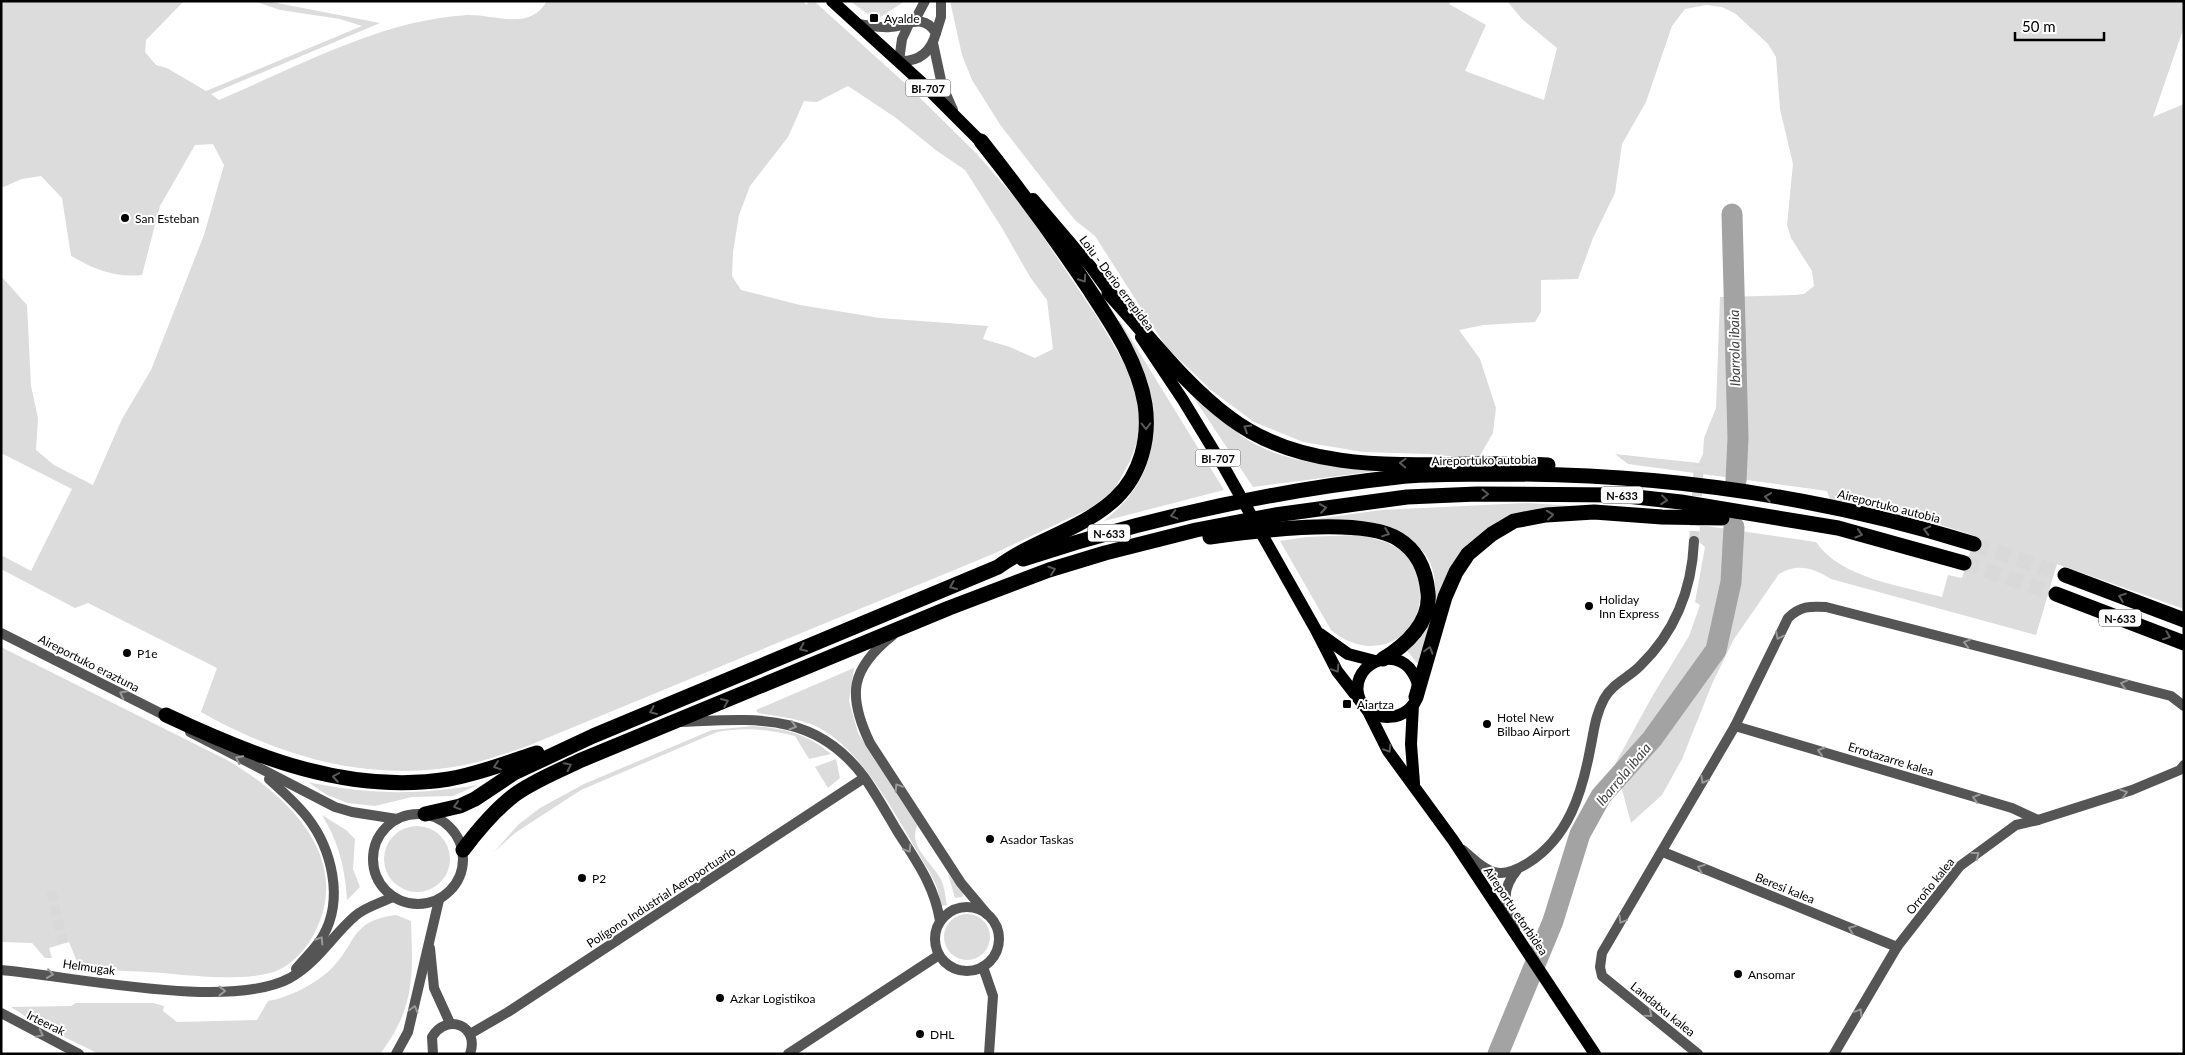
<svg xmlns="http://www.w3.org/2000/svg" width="2185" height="1055" viewBox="0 0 2185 1055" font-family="Lato,sans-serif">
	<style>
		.green { fill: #dcdcdc; fill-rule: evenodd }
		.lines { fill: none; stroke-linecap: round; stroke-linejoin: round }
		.river { stroke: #a3a3a3; stroke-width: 21 }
		.street-tunnel { stroke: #d9d9d9; stroke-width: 10; stroke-dasharray: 10 5; stroke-linecap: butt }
		.highway-tunnel { stroke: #d9d9d9; stroke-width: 15; stroke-dasharray: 15 8; stroke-linecap: butt }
		.street { stroke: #555; stroke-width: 10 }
		.primary { stroke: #000; stroke-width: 12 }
		.highway { stroke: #000; stroke-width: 15 }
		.oneway { stroke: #595959 }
		.oneway2 { stroke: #999 }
		.poi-dot { fill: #000; stroke: #fff; stroke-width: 2 }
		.labels { text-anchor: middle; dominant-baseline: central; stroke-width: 4; stroke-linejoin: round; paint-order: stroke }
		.shield { fill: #fff; stroke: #4c4c4c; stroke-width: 1 }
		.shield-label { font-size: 11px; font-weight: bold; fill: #000 }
		.poi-label { font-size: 12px; fill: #000; stroke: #fff; text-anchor: start }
		.street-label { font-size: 12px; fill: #000; stroke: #fff }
		.water-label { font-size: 14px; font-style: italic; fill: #444; stroke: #fff }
	</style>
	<rect width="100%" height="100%" fill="#fff"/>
	<!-- green -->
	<g class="green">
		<path d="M1,1h183l-38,39 -1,12 11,13 11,3 39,23 156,-65 -22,-7 -60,-9 -26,-9h13l113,22 -169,71 8,6c78,-33 162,-80 248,-85 29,-1 62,17 80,-14h255l5,4 1,-4h6l94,85 68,67 47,54 74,110 34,58 8,28v34l-9,24 -16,29 -23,18 -98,46 -463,191c-25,9 -50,18 -77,22 -90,14 -174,-11 -252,-55l16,-44 -129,-65 -13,5 -74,-39v-14l30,16 41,-82 -71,-36v-177l26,29 4,81 7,32 -2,32 18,15 39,20 29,-66 29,-49 53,-135 20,-70 -11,-21 -18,1 -35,61 -18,69c-28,3 -48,-6 -71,-19l-9,-58 -21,-22 -19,3 -21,9zM848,86l48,32 41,33 28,19 37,58 28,49 17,23 6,49 -18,9 -25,-11 -27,-8 5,-13 -108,-8 -80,-13 -59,-15 -9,-14 1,-24 6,-37 11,-29 38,-49 16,-36 13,1z"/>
		<path d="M850,1h55l-29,19z"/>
		<path d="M950,1h501l-2,3 37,21 -21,46 79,29 13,-52 -35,-29 -15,-18h677v26l-31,90 31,-13v505l-127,-45 -21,71 -205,-56c-19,-11 -32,-16 -52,-5l-45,65 -22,45 -30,75 -20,36 -31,28 -16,-59 38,-69 36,-59 11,-31 -5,-3 10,-55 -6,-5 1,-17 116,17c24,36 86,44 126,55l6,-22 14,3 13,-42 -40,-13 -105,-23 -3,-9 -199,-27 -13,-10 84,9 4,-9 1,-16 12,-30 4,-111 74,-2 10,-1 10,-8 -2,-15 -21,-33 -4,-13 6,-61 -13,-55 -4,-52 -8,-13 -32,-30 -14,-7 -16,-2 -21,4 -13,17 -26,76 -24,42 -7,49 -22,45 -15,41 -37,1v32l-6,10 -51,3 -25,5 21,29 16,49 -3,25 -15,26 -50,-5 -65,-2 -60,-10 -49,-20 -43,-32 -45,-43 -71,-111 -19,-15 -11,-13 -64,-82 -29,-46 -10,-25z"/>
		<path d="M1120,321l104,169 -120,31c33,-27 48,-53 49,-95 0,-8 1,-16 0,-23 -7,-29 -23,-55 -36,-81z"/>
		<path d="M1184,383c18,17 48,49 69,60 42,23 93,24 139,26l-139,18z"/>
		<path d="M1527,503l48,3 -47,6 -64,38 -45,115 -12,-14c31,-32 44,-87 -1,-114 -5,-4 -11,-8 -17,-10 -28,-8 -57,-7 -87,-6l79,-11z"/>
		<path d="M1355,535c16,2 30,5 44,14 8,5 14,15 17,24 20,58 -39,96 -85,57l-51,-89 26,-4z"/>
		<path d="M1,647l226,113c61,36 127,98 87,174 -8,16 -26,35 -44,39 -31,8 -75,3 -107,0 -28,-2 -56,-3 -83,-4l-11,-27 -20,6 3,10h-7l-13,-15 -31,-1z"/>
		<path d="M854,668l-5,33 9,32 60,91c-11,22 12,36 22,54 5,8 5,18 7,27l-6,1 -4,-19 -8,-16c-28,-45 -67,-127 -118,-147 -17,-6 -35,-8 -53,-11l-2,-3z"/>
		<path d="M753,726c30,2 55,8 78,28l-22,5 -14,-23c-27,-7 -51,-9 -78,-4l-136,58 -66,43 -21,19 25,-28 21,-16 44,-24 128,-54z"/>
		<path d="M836,759l4,19 -12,10 -13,-21z"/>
		<path d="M308,782c62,13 108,13 170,3l-25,11 -41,1 -37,9 -27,-3 -21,-8z"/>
		<path d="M322,815l24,15 9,9 -2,30 7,18 -13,13c-2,-32 -8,-57 -25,-85z"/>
		<circle cx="417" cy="859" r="33"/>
		<path d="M948,874l16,20 -2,3 -7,1z"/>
		<circle cx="967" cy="937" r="23"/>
		<path d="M396,915l15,6c2,55 4,87 -31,133h-281l-65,-32 -23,-15 60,-1 5,-3h77l11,3 -1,5 14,11 80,-2 11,-19c20,-3 47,-17 62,-31 28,-27 19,-49 66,-55z"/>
	</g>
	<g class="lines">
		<!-- river -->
		<g class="river">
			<path d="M1732,214l6,224 -2,43"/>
			<path d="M1498,1054l55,-133 27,-87 21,-38 51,-57 64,-89 15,-68 3,-55"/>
		</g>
		<!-- street-tunnel -->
		<g class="street-tunnel">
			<path d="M1694,541l5,-77"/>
			<path d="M51,891l12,52"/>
		</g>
		<!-- highway-tunnel -->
		<g class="highway-tunnel">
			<path d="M1974,544l91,31"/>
			<path d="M1964,563l92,31"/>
		</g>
		<!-- street -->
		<g class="street">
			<path d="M915,20l10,-19"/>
			<path d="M858,24c10,1 21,4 32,3 18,-1 33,-15 46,6 -5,19 -17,29 -37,28l3,-22 7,-15"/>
			<path d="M936,33l5,-16v-16"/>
			<path d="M933,43l9,42 11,25"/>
			<path d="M1,633l169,85"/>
			<path d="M893,635c-43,34 -46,60 -23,108l91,140 26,31"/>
			<path d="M681,722c74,-3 134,-11 183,55 12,17 22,35 32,52 20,32 38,55 44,92"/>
			<path d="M1735,726l277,82 26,12"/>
			<path d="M190,732l145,75 17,5 45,7"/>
			<path d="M269,779c13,12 27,24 38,38 25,32 37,82 16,119 -7,12 -18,22 -27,33"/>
			<circle cx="418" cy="859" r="45"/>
			<path d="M1463,850c25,22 34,32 65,13 40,-25 54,-70 62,-113 4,-19 5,-34 14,-51 8,-15 24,-21 36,-33 35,-34 52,-76 54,-125"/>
			<path d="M1663,852l234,95"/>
			<circle cx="967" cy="939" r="32"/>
			<path d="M1515,928c-9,-24 -16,-36 2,-58"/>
			<path d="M430,948l4,40 16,35"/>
			<path d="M983,967l10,29 -4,58"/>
			<path d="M1,970c71,6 228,41 289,8 28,-16 42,-42 65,-62 10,-9 25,-13 38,-19"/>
			<path d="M1,1013l78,41"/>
			<path d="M470,1034l38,-22 356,-234"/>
			<path d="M396,1054l12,-22 31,-132"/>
			<path d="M433,1054l-1,-17c15,-25 48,-11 38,17"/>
			<path d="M788,1054l151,-99"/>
			<path d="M1698,1054l-96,-78 -2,-9 2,-14 133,-227 53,-108c12,-12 22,-12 38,-11l345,89 13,10"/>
			<path d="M1834,1054l63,-107 63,-81 56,-41 22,-5 94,-30 48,-20 4,-5"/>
		</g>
		<!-- primary -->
		<g class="primary">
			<path d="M832,1l89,81 65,65"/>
			<path d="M1033,199l58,68 24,33"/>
			<path d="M1141,337l42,63 42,69 91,161 21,41 31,40 20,40 65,89 142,214"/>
			<path d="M1320,634l28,20 27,7"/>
			<path d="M1360,700c-14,-33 34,-58 53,-27 19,30 -17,56 -45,38"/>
			<path d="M1413,705l-2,39 3,39"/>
		</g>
		<!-- highway -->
		<g class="highway">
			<path d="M1109,293c39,42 75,91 121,125 89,67 215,40 318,47"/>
			<path d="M1210,537c43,-6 152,-21 188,2 20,12 28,32 30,54 3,29 -22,52 -45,66"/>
			<path d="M1023,559c122,-40 247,-68 375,-82 35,-4 71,-2 107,-3 158,0 318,23 469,70"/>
			<path d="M2065,575l119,45"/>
			<path d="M2056,594l128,49"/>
			<path d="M1416,697l29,-100 11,-25 12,-18 24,-20 22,-13 32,-6 48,-3 68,5 60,1"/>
			<path d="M166,715c89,42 183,80 283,64 30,-5 59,-17 88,-26"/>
			<path d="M425,814l35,-8 15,-7 39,-26 79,-37 405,-169c36,-27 84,-37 118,-69 25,-24 34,-60 29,-94 -7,-42 -33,-80 -56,-115 -34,-51 -70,-100 -108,-148"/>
			<path d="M463,850c15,-20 31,-39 50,-54 20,-15 44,-24 66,-35l370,-153 100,-38 56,-17 91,-23 79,-15 132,-18 70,-3 141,1 63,7 157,26 126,35"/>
		</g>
	</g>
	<!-- one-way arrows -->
	<defs><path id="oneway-chevron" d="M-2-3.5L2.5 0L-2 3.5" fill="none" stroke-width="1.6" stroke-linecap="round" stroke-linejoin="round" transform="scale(1.25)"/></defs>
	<g class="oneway">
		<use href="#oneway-chevron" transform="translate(1083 279) rotate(57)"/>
		<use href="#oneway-chevron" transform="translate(1146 426) rotate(89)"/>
		<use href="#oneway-chevron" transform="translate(1247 428) rotate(-149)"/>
		<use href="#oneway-chevron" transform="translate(1403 463) rotate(-178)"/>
		<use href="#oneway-chevron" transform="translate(1485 494)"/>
		<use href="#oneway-chevron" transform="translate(1768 497) rotate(-171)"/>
		<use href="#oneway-chevron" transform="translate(1664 500) rotate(6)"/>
		<use href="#oneway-chevron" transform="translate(1323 508) rotate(-8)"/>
		<use href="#oneway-chevron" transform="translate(1174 515) rotate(166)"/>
		<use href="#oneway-chevron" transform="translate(1550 515) rotate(-6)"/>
		<use href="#oneway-chevron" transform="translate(1927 530) rotate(-166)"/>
		<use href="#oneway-chevron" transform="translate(1386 533) rotate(21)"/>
		<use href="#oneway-chevron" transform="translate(1859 534) rotate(16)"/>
		<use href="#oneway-chevron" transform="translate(1052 570) rotate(-19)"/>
		<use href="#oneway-chevron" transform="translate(953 586) rotate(157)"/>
		<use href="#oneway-chevron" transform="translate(2122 597) rotate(-159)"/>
		<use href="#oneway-chevron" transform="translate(2167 636) rotate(21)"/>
		<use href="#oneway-chevron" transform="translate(803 648) rotate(157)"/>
		<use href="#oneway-chevron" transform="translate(1429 650) rotate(-74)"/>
		<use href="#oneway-chevron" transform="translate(1336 669) rotate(57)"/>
		<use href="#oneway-chevron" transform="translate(725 702) rotate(-23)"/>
		<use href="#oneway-chevron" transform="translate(653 711) rotate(157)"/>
		<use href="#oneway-chevron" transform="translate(1388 749) rotate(58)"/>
		<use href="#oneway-chevron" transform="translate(497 766) rotate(162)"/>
		<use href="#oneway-chevron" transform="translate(568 766) rotate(-26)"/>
		<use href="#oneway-chevron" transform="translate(336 777) rotate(-170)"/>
		<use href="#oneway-chevron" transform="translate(457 806) rotate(163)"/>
	</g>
	<g class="oneway2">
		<use href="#oneway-chevron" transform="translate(1779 636) rotate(116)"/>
		<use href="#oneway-chevron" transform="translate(1967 643) rotate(-165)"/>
		<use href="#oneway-chevron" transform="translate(2124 684) rotate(-165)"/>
		<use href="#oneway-chevron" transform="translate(123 694) rotate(-153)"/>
		<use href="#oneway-chevron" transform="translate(793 726) rotate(16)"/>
		<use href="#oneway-chevron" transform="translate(1821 751) rotate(-163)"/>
		<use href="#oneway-chevron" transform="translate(239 759) rotate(-153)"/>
		<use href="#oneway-chevron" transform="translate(1704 780) rotate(120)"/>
		<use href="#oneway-chevron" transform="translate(898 787) rotate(-123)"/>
		<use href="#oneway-chevron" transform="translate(2124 793) rotate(-18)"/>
		<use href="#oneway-chevron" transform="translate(1976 798) rotate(-163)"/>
		<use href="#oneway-chevron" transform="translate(908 849) rotate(58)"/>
		<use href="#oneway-chevron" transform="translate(1976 855) rotate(-37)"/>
		<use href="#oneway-chevron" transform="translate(1701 868) rotate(-158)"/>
		<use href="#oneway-chevron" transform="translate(1622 920) rotate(121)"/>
		<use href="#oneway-chevron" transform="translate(1852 929) rotate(-158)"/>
		<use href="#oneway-chevron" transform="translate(320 940) rotate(-57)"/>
		<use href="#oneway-chevron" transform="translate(50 974) rotate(8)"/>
		<use href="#oneway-chevron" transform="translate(222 991)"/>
		<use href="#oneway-chevron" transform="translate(414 1009) rotate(-75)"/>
		<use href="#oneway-chevron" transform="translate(1859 1012) rotate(-59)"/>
		<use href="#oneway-chevron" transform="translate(1649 1014) rotate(39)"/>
		<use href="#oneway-chevron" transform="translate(40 1034) rotate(26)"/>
	</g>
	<!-- markers -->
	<g class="poi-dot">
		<rect x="869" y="13" width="10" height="10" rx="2.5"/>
		<circle cx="125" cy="218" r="5"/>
		<circle cx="1589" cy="606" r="5"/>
		<circle cx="127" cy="653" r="5"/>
		<rect x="1342" y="699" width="10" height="10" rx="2.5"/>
		<circle cx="1487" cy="724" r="5"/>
		<circle cx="990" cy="839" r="5"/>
		<circle cx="582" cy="878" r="5"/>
		<circle cx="1738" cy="974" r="5"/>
		<circle cx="720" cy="998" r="5"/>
		<circle cx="920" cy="1034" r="5"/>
	</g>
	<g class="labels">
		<!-- shield labels -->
		<g class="shield">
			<rect x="905.5" y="79.5" width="45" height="17" rx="4"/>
			<rect x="1195.5" y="449.5" width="45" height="17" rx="4"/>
			<rect x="1601" y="486.5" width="42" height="17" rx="4"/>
			<rect x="1088" y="524.5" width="42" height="17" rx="4"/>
			<rect x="2099" y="609.5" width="42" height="17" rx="4"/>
		</g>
		<g class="shield-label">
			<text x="928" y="88">BI-707</text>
			<text x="1218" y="458">BI-707</text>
			<text x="1622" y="495">N-633</text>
			<text x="1109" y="533">N-633</text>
			<text x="2120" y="618">N-633</text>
		</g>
		<!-- poi labels -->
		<g class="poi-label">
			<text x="884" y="18">Ayalde</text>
			<text x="135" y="218">San Esteban</text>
			<text x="1599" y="599">Holiday<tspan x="1599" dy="14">Inn Express</tspan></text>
			<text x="137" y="653">P1e</text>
			<text x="1357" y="704">Aiartza</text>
			<text x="1497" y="717">Hotel New<tspan x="1497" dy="14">Bilbao Airport</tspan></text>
			<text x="1000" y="839">Asador Taskas</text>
			<text x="592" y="878">P2</text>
			<text x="1748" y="974">Ansomar</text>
			<text x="730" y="998">Azkar Logistikoa</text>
			<text x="930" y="1034">DHL</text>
		</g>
		<!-- street labels -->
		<g class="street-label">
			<text transform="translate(1117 283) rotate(53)">Loiu - Derio errepidea</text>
			<text transform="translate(1484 460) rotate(-1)">Aireportuko autobia</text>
			<text transform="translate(1889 506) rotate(14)">Aireportuko autobia</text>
			<text transform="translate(89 663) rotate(27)">Aireportuko eraztuna</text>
			<text transform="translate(1891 759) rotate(17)">Errotazarre kalea</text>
			<text transform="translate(1930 886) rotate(-51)">Orroño kalea</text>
			<text transform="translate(1785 888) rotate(22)">Beresi kalea</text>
			<text transform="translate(661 897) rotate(-33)">Polígono Industrial Aeroportuario</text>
			<text transform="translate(1516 911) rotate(56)">Aireportu etorbidea</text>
			<text transform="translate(89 967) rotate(8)">Helmugak</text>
			<text transform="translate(1663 1009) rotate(39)">Landatxu kalea</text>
			<text transform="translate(46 1023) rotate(26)">Irteerak</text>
		</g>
		<!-- water labels -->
		<g class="water-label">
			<text transform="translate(1734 348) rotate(-91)">Ibarrola ibaia</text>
			<text transform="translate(1623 774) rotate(-50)">Ibarrola ibaia</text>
		</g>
	</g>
	<!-- border -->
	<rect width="2185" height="1055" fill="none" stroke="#000000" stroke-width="5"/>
	<!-- scale -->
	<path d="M2015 32v8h89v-8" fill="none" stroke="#000000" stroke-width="2.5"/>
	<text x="2022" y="32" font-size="15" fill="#000000" stroke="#ffffff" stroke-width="4" paint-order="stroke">50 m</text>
</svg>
